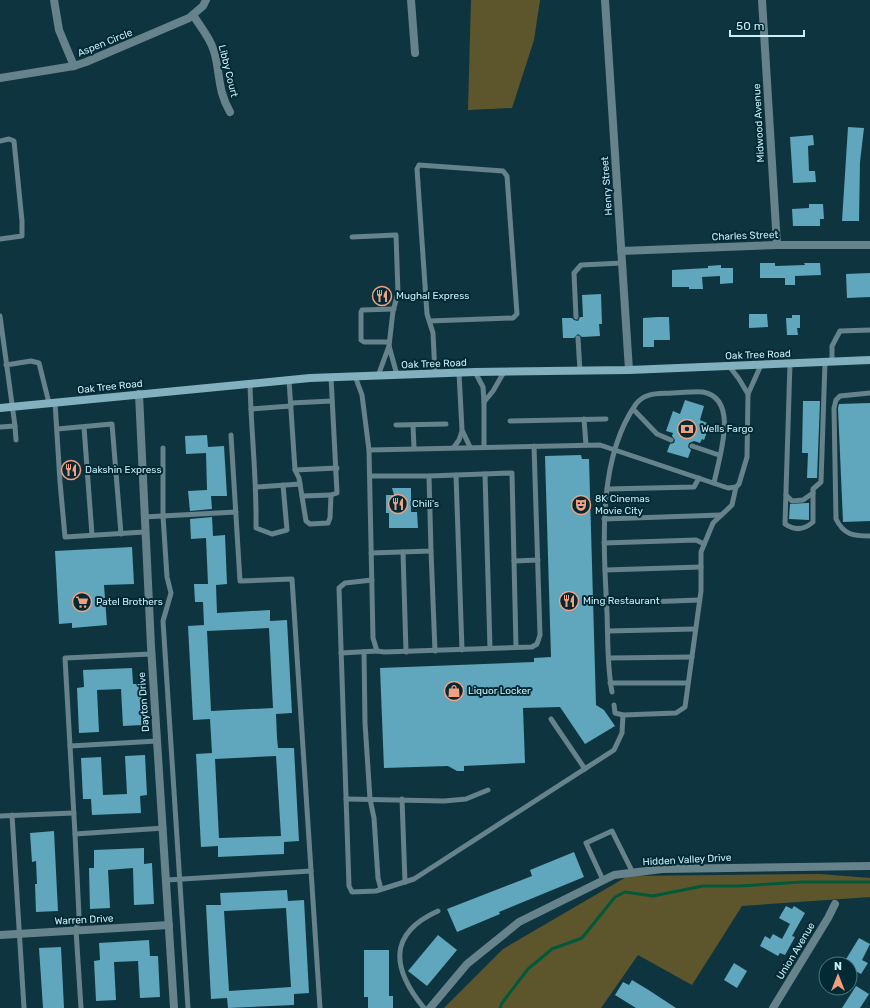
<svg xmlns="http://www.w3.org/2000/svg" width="870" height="1008" viewBox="0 0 870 1008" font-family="Rubik,sans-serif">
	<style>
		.green { fill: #5d562d }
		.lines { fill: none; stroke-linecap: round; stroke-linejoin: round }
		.stream { stroke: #005938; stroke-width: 3 }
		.building { fill: #60a6bc; fill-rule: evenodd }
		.lane { stroke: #66828b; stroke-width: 5 }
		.street { stroke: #66828b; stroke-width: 8 }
		.secondary { stroke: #83b0bf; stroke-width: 8 }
		.labels { text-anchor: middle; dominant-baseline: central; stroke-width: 4; stroke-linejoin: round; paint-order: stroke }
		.street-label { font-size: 10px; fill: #cbedf8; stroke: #022a35 }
		.poi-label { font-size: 10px; fill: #cbedf8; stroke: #022a35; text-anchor: start }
	</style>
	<rect width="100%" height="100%" fill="#0e353f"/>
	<!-- green -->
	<g class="green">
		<path d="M471,0h69l-6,40 -22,68 -44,2z"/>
		<path d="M820,874l50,4v19l-128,9 -50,79 -54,-30 -37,53h-157l59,-59 125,-73z"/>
	</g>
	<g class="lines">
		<!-- stream -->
		<path class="stream" d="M500,1008l2,-5 26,-34 24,-20 30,-11 33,-41 10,-5 28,4 50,-10h36l64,-4h67"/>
	</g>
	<!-- building -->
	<g class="building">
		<path d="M848,127l16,1 -4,34 -1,59h-17z"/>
		<path d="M813,135l1,10 -6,1 1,25h6l1,11 -23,1 -3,-46z"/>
		<path d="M809,204h14l1,15h-4v7h-27l-1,-17 17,-1z"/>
		<path d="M760,263h15v3l30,-1 -1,-2h16l1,12 -26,1v9h-10v-7h-25z"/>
		<path d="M721,265v3h12v15l-13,1v-8l-18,1 1,12h-14v-2h-17v-17l36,-2v-2z"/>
		<path d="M870,273v24l-23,1 -1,-24z"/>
		<path d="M601,294l1,30h-3l1,12 -18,1 -4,-3 -4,4h-11l-1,-20h10l2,2 4,1 2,-4h3l-1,-22z"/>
		<path d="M749,314h18l1,13 -19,1z"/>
		<path d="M792,315h8v13h-3l1,7h-11l-1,-17h6z"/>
		<path d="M658,317h11l1,23h-16v7h-11v-29z"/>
		<path d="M685,400l19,6 -4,14 7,3 -1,3 3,1 -5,13 -2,-1 -2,4 -6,-2 -5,2 -1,4 3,3 -3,8 -21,-6 3,-8 4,-1 1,-3 -3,-4 1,-3 -7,-2 7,-20 7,3z"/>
		<path d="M803,401h17l-3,77h-10l1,-25h-6z"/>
		<path d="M870,403v118l-27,1 -5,-114 1,-4z"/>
		<path d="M207,435l1,12 16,-1 3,50h-16l1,13 -22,2 -2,-20 19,-1 -1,-37 -20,1 -1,-18z"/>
		<path d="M581,455l1,4h7l7,246 8,5 11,16 -30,18 -25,-37 -37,1 2,55 -61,3v5h-7l-9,-5 -64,2 -4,-100 154,-6v-4l17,-1 -6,-201z"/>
		<path d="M392,488h19v24h6l1,16h-29v-15h-3v-18h8z"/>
		<path d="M806,503h3v17l-20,-1 1,-15z"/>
		<path d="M212,517l1,19 12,-1 2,49 -11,1 1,28 53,-3v11l17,-1 5,93 -16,1 1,24 1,10h16l5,93 -15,1v12l-66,3v-11l-17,1 -5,-93 16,-1 -2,-34 -17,1 -5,-94 16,-1 -1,-23h-8l-1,-18h14l-2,-46 -15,1 -1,-20zM269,628l4,80 -62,3 -4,-80zM276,756l5,80 -62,2 -4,-79z"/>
		<path d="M132,547l2,37 -30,1 3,40 -35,3v-5l-13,1 -4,-73z"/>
		<path d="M132,668l1,16h8l1,41 -19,1 -2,-37 -24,1 2,42 -20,1 -2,-45 7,-1 -1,-17z"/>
		<path d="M145,755l2,40 -7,1 1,17 -49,2 -1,-16h-8l-2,-41 20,-1 2,38 24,-1 -2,-38z"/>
		<path d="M54,831l4,80 -22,1 -1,-28h2l-1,-23 -4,1 -2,-29z"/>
		<path d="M144,848v16l8,-1 2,41 -20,1 -1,-37 -25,2 2,38 -20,1 -1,-41h5v-18z"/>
		<path d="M574,852l10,25 -85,35 1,2 -43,18 -10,-23 85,-33 -2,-6z"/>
		<path d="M287,890l1,11 16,-1 5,93 -15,1v11l-66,3 -1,-10 -16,1 -5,-94h15l-1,-12zM286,908l5,79 -62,4 -5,-80z"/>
		<path d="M786,906l6,3 2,-3 11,7 -13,23 3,1 -10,18 -5,-2 -2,3 -18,-10 5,-10 5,3 3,-5 9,5 8,-15 -11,-6z"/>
		<path d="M438,935l19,15 -30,36 -19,-15z"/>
		<path d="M859,938l11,6 -8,16 6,3 -7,11 -11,-6v-4h-7z"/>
		<path d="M149,940l1,16h8l2,41 -20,1 -2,-37 -24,1 2,38 -20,1 -2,-40 6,-1 -1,-17z"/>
		<path d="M61,947l3,61h-21l-4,-60z"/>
		<path d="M364,950h25v46h4v12h-25v-11h-4z"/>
		<path d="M734,963l13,8 -10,17 -13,-8z"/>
		<path d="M632,980l15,9 29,19h-40l-21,-13 8,-13 6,3z"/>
		<path d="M856,986l13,8 -9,14h-18z"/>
	</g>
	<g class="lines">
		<!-- lane -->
		<g class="lane">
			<path d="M0,141l9,-2 5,2 8,80v15l-22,3"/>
			<path d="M352,237l44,-2 2,58 -5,18 -4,35"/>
			<path d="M0,316l15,110 -15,1"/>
			<path d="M576,317l-2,-44 7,-8 41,-2"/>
			<path d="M429,321l84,-3 4,-4 -10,-138 -4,-5 -84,-6 -2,4 10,145 6,19 2,41"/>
			<path d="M578,338l2,33"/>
			<path d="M389,342h-25l-3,-2v-28l1,-2 32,-1"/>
			<path d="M832,362v-16l8,-15 30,-1"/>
			<path d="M790,363l-5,161c10,7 19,6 28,-2v-33l8,-7 4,-120"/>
			<path d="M6,365l25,-4 8,2 10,40"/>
			<path d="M729,366l10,13 9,15"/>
			<path d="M475,372l8,15 1,15"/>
			<path d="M459,373l3,57 8,17"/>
			<path d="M355,376l7,19 7,55 4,188 4,13 7,1 148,-5 5,-3 3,-9 -6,-189"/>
			<path d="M378,376l11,-30 8,29"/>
			<path d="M289,380l6,90 4,8 7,43 4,3 18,-1 2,-5 1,-23 6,-2 -6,-116"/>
			<path d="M250,383c1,49 7,97 6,145l16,6 15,-4 -4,-45"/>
			<path d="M870,393l-30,3 -4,4 -2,8 2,111c8,16 17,17 34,17"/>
			<path d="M55,402l5,80 5,55 79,-5"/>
			<path d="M291,403l41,-2"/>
			<path d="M251,409l40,-3"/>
			<path d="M633,409l24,25 14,6"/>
			<path d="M584,419l2,26"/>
			<path d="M510,421l96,-2"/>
			<path d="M396,425l50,-1"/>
			<path d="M413,425l1,23"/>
			<path d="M15,426l1,14"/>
			<path d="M84,427l8,108"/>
			<path d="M57,429l55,-5 9,110"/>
			<path d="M231,435l9,146 52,-2 28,429"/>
			<path d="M692,446l27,9"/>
			<path d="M454,447l5,-7 3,-9"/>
			<path d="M484,447v-45l9,-11 11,-19"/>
			<path d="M163,448v68l4,61 4,16 -8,28 25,387"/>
			<path d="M369,450l231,-5 128,43 8,-1 3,-3 8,-27 1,-63 13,-29"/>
			<path d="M295,470l42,-2"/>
			<path d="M485,474l5,174"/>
			<path d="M456,475l6,175"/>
			<path d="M370,476h59l2,75 -60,2"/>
			<path d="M429,476l83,-3 2,88 24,-1"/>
			<path d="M257,487l43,-3"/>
			<path d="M607,489l87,-2 5,-9"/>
			<path d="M786,495l6,6 11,-1 10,-7"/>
			<path d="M302,496l29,-1"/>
			<path d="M144,517l92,-5"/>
			<path d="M604,519l117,-4"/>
			<path d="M604,543l92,-3 8,4"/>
			<path d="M431,551l4,100"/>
			<path d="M403,552l3,100"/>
			<path d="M514,561l2,86"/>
			<path d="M605,570l96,-3"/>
			<path d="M372,580l-27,3 -6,5 10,298 3,6 24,-1 38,-12 200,-129 8,-17 1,-18"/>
			<path d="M620,603l79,-3"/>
			<path d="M608,631l87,-2"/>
			<path d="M364,652l1,71 5,76 4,19 4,60 3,11"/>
			<path d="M341,653l36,-2"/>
			<path d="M609,658l83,-1"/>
			<path d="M610,683h77"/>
			<path d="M612,692c-5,-26 -4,-53 -5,-79 -3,-65 -11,-152 29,-209 9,-12 23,-10 36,-11 10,0 21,-2 31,-1 37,7 16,65 11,91"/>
			<path d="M614,705l1,8 8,2 53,-2 9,-6 16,-116v-39l12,-29 19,-18 4,-18"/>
			<path d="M551,719l34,50"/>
			<path d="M70,746l87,-5"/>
			<path d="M346,799l98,2 22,-2 22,-9"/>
			<path d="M402,799l3,83"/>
			<path d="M12,815l12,193"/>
			<path d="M0,816l74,-3"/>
			<path d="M75,834l89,-6"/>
			<path d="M167,880l144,-9"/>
			<path d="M603,880l-17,-37 26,-12 21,42"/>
			<path d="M81,1008l-5,-78 3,-14 -4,-82 -10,-176 86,-4"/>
			<path d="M424,1008c-32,-39 -37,-74 14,-97"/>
		</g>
		<!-- street -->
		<g class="street">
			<path d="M54,0l5,30 15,36"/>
			<path d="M411,0l4,53"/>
			<path d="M605,0l24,370"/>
			<path d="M762,0l15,245"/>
			<path d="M193,15c9,14 20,27 23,44 4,20 3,34 14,53"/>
			<path d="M0,78l74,-12 12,-4 103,-44 14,-12 3,-6"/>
			<path d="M621,251l156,-6h93"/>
			<path d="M139,394l12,252 23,362"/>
			<path d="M0,935l169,-10"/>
			<path d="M430,1008l37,-44 52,-42 95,-47 48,-6 208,-3"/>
			<path d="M773,1008l55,-90 7,-14"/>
		</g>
		<!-- secondary -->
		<path class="secondary" d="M0,408l310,-30 165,-6 154,-2 241,-10"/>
	</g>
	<!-- icons -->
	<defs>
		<symbol id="restaurant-ring" viewBox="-11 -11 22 22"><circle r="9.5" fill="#022a35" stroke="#f39f82" stroke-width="1.5"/><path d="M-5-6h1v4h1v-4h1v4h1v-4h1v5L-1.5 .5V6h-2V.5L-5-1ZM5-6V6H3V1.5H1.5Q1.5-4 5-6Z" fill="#f39f82"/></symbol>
		<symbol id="bank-ring" viewBox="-11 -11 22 22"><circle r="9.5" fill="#022a35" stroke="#f39f82" stroke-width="1.5"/><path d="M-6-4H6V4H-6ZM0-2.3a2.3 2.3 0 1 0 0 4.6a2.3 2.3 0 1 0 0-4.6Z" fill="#f39f82"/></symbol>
		<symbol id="theatre-ring" viewBox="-11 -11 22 22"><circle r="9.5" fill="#022a35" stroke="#f39f82" stroke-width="1.5"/><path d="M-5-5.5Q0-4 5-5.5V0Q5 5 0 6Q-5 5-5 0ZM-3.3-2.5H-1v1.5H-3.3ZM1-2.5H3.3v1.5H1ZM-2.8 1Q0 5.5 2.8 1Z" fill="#f39f82"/></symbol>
		<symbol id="supermarket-ring" viewBox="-11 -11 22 22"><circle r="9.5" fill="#022a35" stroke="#f39f82" stroke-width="1.5"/><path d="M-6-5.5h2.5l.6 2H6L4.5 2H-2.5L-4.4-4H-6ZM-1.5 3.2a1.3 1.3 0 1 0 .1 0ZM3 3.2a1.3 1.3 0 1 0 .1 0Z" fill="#f39f82"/></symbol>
		<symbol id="shop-ring" viewBox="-11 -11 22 22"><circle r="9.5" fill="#022a35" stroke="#f39f82" stroke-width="1.5"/><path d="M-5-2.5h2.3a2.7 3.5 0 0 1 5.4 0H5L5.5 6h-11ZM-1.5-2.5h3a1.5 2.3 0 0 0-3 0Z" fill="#f39f82"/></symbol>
	</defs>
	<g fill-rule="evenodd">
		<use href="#restaurant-ring" x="371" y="285" width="22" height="22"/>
		<use href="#bank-ring" x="676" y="418" width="22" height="22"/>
		<use href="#restaurant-ring" x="60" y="459" width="22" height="22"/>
		<use href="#restaurant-ring" x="387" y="493" width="22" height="22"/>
		<use href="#theatre-ring" x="570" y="494" width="22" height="22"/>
		<use href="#restaurant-ring" x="558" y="590" width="22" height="22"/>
		<use href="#supermarket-ring" x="71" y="591" width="22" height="22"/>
		<use href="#shop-ring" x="443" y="680" width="22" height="22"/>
	</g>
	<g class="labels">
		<!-- street labels -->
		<g class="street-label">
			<text transform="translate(105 43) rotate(-22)">Aspen Circle</text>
			<text transform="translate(228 71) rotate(76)">Libby Court</text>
			<text transform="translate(759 123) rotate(-93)">Midwood Avenue</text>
			<text transform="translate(607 186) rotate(-94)">Henry Street</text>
			<text transform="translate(745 236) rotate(-2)">Charles Street</text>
			<text transform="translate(758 355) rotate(-2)">Oak Tree Road</text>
			<text transform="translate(434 364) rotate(-2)">Oak Tree Road</text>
			<text transform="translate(110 387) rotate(-6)">Oak Tree Road</text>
			<text transform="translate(144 702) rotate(-94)">Dayton Drive</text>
			<text transform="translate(687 860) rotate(-3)">Hidden Valley Drive</text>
			<text transform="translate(84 920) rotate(-3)">Warren Drive</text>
			<text transform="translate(796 951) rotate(-59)">Union Avenue</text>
		</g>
		<!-- poi labels -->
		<g class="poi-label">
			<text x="396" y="296">Mughal Express</text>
			<text x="701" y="429">Wells Fargo</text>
			<text x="85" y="470">Dakshin Express</text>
			<text x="595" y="499">8K Cinemas<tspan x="595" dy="12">Movie City</tspan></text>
			<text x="412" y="504">Chili's</text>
			<text x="583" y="601">Ming Restaurant</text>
			<text x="96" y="602">Patel Brothers</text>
			<text x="468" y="691">Liquor Locker</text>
		</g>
	</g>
	<!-- north arrow -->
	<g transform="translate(838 976)"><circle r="19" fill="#022a35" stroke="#527883"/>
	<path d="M0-3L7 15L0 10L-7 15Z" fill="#f39f82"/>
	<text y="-6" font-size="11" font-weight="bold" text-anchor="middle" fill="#cbedf8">N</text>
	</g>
	<!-- scale -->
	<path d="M730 30v6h74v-6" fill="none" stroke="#cbedf8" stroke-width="2"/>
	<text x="736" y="30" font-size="12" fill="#cbedf8" stroke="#022a35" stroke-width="3" paint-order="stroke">50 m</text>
</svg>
